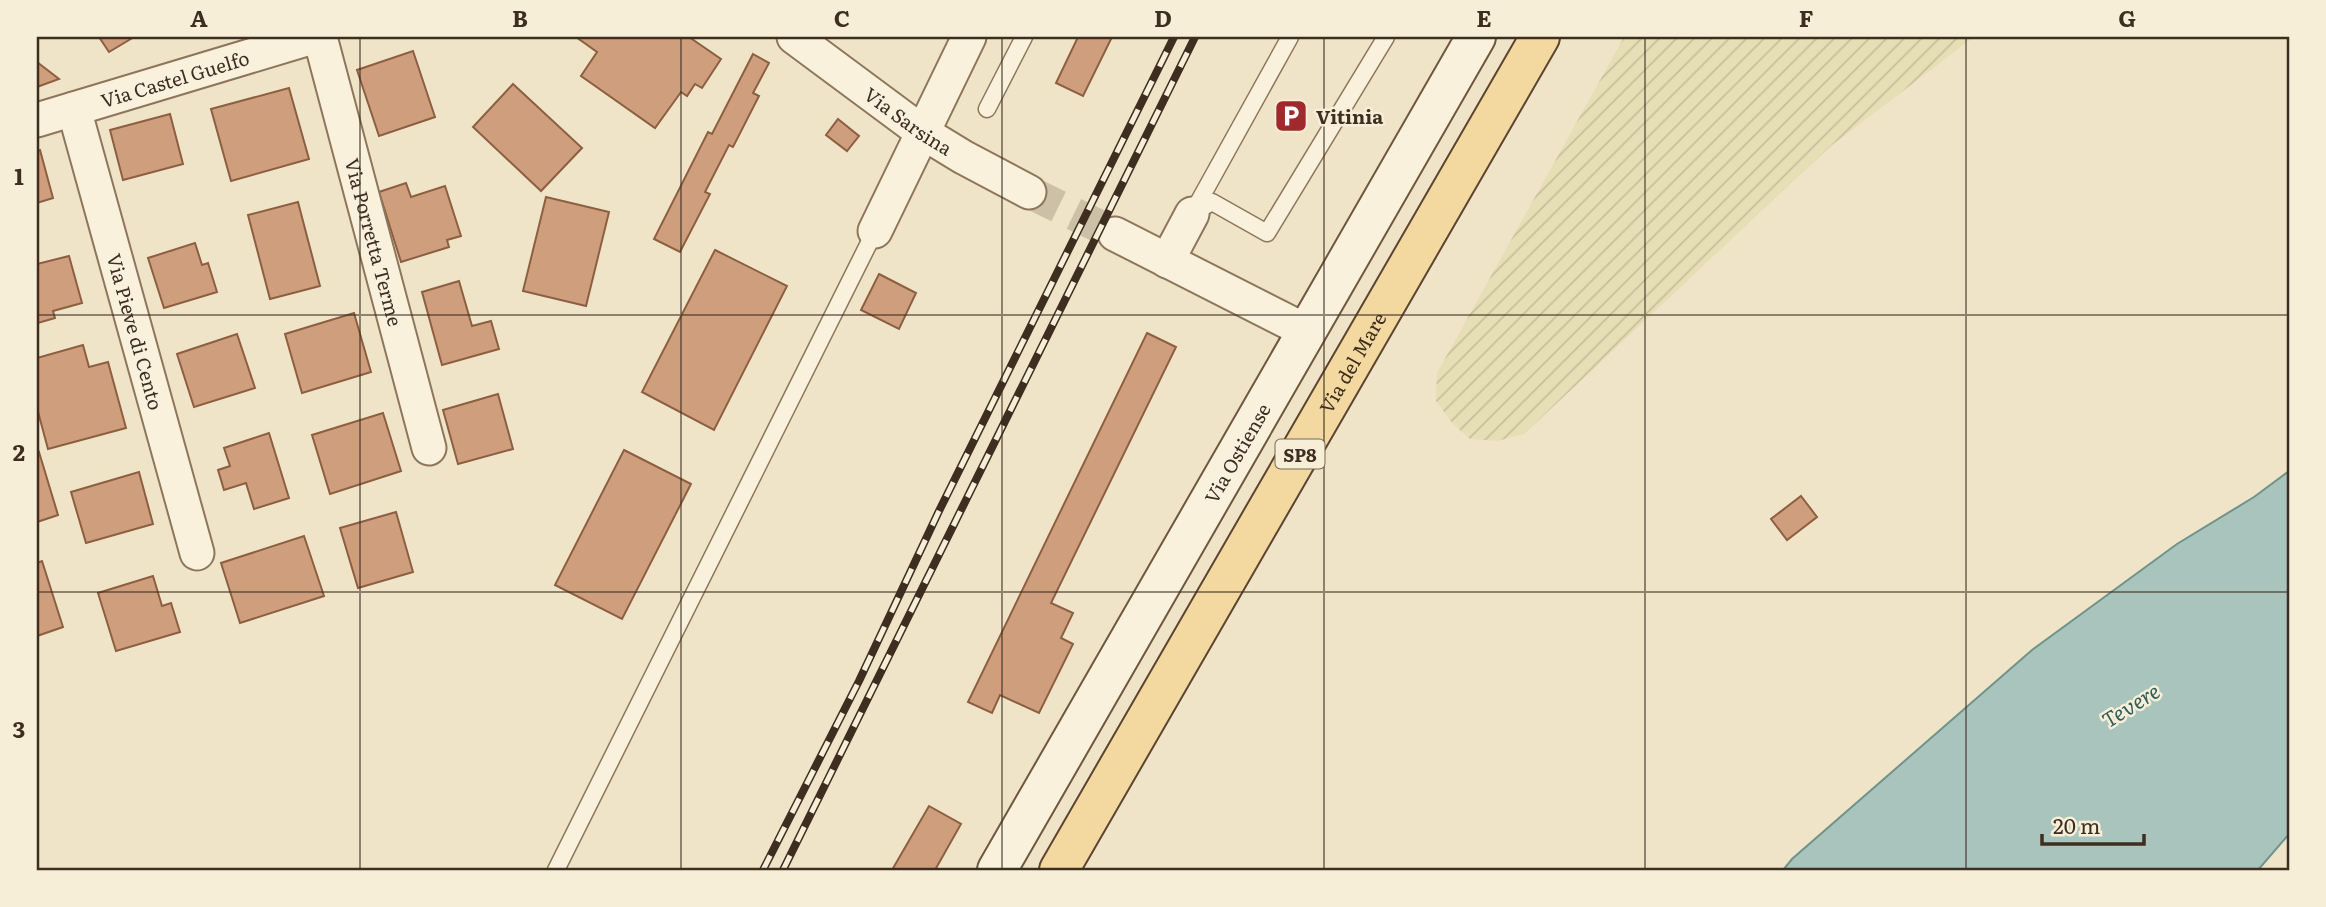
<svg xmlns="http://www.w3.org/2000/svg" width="2326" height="907" viewBox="0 0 2326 907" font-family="Literata,serif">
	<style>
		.farmland { fill: url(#farmland-furrows) }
		.water { fill: #a9c4bc; stroke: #6f938a; stroke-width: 2 }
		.building { fill: #cf9f7d; stroke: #8d5f41; stroke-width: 2 }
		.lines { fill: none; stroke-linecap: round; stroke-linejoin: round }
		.street-tunnel { stroke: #ccc0a6; stroke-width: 33; stroke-dasharray: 33 17; stroke-linecap: butt }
		.lane-casing { stroke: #8d765c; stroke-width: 19 }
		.street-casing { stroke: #8d765c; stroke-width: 37 }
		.secondary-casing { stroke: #6f573f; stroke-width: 42 }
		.primary-casing { stroke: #5b4430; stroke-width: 42 }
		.lane { stroke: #faf1dc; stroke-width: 16 }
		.street { stroke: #faf1dc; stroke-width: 33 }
		.secondary { stroke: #faf1dc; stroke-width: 38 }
		.primary { stroke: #f3d9a0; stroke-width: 38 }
		.rail-casing { stroke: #3d2e20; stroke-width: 8 }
		.rail { stroke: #f7eed8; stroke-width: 5; stroke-dasharray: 16; stroke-linecap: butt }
		.grid { fill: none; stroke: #3d2e20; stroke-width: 2; stroke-opacity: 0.55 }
		.labels { text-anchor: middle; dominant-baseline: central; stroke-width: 5; stroke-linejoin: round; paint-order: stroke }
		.shield { fill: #f7eed8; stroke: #756857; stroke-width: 2 }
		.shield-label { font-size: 18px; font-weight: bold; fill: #3d2e20 }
		.street-label { font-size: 19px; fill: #3d2e20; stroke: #f7eed8 }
		.poi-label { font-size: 19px; font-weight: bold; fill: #3d2e20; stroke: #f7eed8; text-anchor: start }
		.water-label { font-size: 21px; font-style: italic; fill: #2f5d5a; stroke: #f7eed8 }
		.neatline { fill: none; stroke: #3d2e20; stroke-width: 2.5 }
		.grid-label { font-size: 23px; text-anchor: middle; font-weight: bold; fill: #3d2e20 }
	</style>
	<defs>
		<pattern id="farmland-furrows" width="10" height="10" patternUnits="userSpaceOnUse" patternTransform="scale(1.75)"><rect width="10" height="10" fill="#e6deb5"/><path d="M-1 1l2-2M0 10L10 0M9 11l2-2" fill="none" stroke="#c6bf9b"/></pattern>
	</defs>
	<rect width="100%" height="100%" fill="#f0e4c8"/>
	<!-- farmland -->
	<path class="farmland" d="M1624,37h350l-142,108 -308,289 -27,7 -27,-2 -17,-15 -17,-23 1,-28z"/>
	<!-- water -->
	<path class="water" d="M2289,471v363l-31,36h-475l9,-11 240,-209 145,-106 77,-47z"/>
	<!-- building -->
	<g class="building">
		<path d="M99,37h35l-25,15z"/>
		<path d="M576,37h113l32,22 -19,29 -7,-4 -8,12 -6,-4 -26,36 -74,-52 16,-24z"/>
		<path d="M1078,37h34l-29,59 -27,-13z"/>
		<path d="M413,51l22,66 -56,19 -22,-66z"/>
		<path d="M753,54l16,9 -16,30 6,3 -26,51 -4,-2 -24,47 5,2 -30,58 -26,-13 54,-107 4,2z"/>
		<path d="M37,62l22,17 -22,8z"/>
		<path d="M513,84l69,64 -41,43 -68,-64z"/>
		<path d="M289,88l20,71 -78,22 -20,-72z"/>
		<path d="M170,114l13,50 -60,16 -13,-50z"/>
		<path d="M838,119l21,17 -12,15 -21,-16z"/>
		<path d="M40,150l13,48 -16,5v-52z"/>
		<path d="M406,183l5,14 34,-11 16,50 -14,4 2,7 -48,15 -22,-70z"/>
		<path d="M546,197l63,15 -23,94 -63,-15z"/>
		<path d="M298,202l22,84 -50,13 -22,-84z"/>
		<path d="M195,243l7,22 6,-2 9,29 -53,16 -16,-50z"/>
		<path d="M715,250l72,36 -73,144 -72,-38z"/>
		<path d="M69,256l13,47 -29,8 2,7 -17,5 -1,-59z"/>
		<path d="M879,274l37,19 -17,36 -38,-19z"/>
		<path d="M459,281l13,45 19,-5 8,28 -57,16 -20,-73z"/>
		<path d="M354,313l17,59 -69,21 -17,-59z"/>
		<path d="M1147,333l29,14 -125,256 22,10 -12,25 12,6 -34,69 -39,-18 -8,18 -24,-11z"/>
		<path d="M237,334l18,54 -61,19 -17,-53z"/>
		<path d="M83,345l6,22 19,-5 18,66 -78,21 -11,-41v-50z"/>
		<path d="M498,394l15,55 -55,15 -15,-54z"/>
		<path d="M383,413l18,58 -71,23 -18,-59z"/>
		<path d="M269,433l20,65 -35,11 -8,-26 -22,7 -6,-20 12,-4 -6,-18z"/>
		<path d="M624,450l67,34 -69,135 -67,-34z"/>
		<path d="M39,452l19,63 -21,7v-69z"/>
		<path d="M139,472l14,52 -67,19 -15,-51z"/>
		<path d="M1801,496l16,21 -30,23 -16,-21z"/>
		<path d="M396,512l17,60 -55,16 -18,-60z"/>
		<path d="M304,536l20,60 -84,27 -19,-60z"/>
		<path d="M42,561l21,66 -26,9v-73z"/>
		<path d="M153,576l9,30 9,-3 9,29 -64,19 -18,-58z"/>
		<path d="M929,806l32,18 -26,46h-43z"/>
	</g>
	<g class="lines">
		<!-- street-tunnel -->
		<path class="street-tunnel" d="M1029,192l86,42"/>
		<defs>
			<g id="lane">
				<path d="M987,109l37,-72"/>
				<path d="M1193,212l97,-175"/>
				<path d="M1192,214l20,-12 55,31 119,-196"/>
				<path d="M556,870l319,-639"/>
			</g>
			<g id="street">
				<path id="s1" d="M320,37l109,411"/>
				<path id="s2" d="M794,37l128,95 41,25 66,35"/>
				<path id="s3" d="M74,109l123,444"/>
				<path id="s4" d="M37,120l276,-83"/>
				<path d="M875,231l94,-194"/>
				<path d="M1115,234l193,98"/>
				<path d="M1167,261l25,-47"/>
			</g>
			<g id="secondary">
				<path id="s5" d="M997,870l479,-833"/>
			</g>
			<g id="primary">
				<path id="s6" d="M1059,870l481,-833"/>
			</g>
		</defs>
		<!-- lane casing -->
		<use href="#lane" class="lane-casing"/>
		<!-- street casing -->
		<use href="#street" class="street-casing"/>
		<!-- secondary casing -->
		<use href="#secondary" class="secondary-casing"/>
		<!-- primary casing -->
		<use href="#primary" class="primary-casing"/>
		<!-- lane -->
		<use href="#lane" class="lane"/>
		<!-- street -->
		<use href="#street" class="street"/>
		<!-- secondary -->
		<use href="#secondary" class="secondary"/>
		<!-- primary -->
		<use href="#primary" class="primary"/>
		<defs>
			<g id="rail">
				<path d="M763,870l96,-189 80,-170 235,-474"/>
				<path d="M783,870l412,-833"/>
			</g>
		</defs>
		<!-- rail casing -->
		<use href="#rail" class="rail-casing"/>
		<!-- rail -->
		<use href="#rail" class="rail"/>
	</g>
	<!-- grid -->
	<path class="grid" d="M360,37v833M681,37v833M1002,37v833M1324,37v833M1645,37v833M1966,37v833M37,315h2252M37,592h2252"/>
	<!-- icons -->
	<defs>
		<symbol id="parking-square" viewBox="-11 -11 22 22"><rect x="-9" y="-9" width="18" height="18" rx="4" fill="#9e2a2b" stroke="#f7eed8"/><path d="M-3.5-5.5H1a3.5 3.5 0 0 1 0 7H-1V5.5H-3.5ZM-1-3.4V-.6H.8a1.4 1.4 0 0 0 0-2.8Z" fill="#fff"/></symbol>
	</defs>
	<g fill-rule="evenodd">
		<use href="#parking-square" x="1272" y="97" width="38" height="38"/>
	</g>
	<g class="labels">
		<!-- shield labels -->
		<rect class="shield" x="1275.5" y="439.5" width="49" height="29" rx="5"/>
		<g class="shield-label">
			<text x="1300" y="454">SP8</text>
		</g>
		<!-- street labels -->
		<g class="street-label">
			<text stroke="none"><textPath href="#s4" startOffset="144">Via Castel Guelfo</textPath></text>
			<text stroke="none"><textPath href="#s2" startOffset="142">Via Sarsina</textPath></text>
			<text stroke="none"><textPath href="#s1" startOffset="212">Via Porretta Terme</textPath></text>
			<text stroke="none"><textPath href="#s3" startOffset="231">Via Pieve di Cento</textPath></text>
			<text stroke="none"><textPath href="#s6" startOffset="586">Via del Mare</textPath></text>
			<text stroke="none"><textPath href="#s5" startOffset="481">Via Ostiense</textPath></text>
		</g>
		<!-- poi labels -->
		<g class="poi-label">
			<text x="1316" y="116">Vitinia</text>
		</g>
		<!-- water labels -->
		<g class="water-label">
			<text transform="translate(2130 704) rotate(-32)">Tevere</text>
		</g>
	</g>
	<!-- border -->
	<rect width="2326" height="907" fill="none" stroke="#f7eed8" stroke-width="77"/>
	<!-- scale -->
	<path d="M2042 834v10h102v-10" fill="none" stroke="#3d2e20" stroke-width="3.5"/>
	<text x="2053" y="834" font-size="21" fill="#3d2e20" stroke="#f7eed8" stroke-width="5" paint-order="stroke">20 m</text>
	<rect x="38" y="38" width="2250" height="831" class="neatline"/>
	<g class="grid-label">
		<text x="199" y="27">A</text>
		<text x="520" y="27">B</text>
		<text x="842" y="27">C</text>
		<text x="1163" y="27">D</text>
		<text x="1484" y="27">E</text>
		<text x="1806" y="27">F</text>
		<text x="2127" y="27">G</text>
		<text x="19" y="185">1</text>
		<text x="19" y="461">2</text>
		<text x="19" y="738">3</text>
	</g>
</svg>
